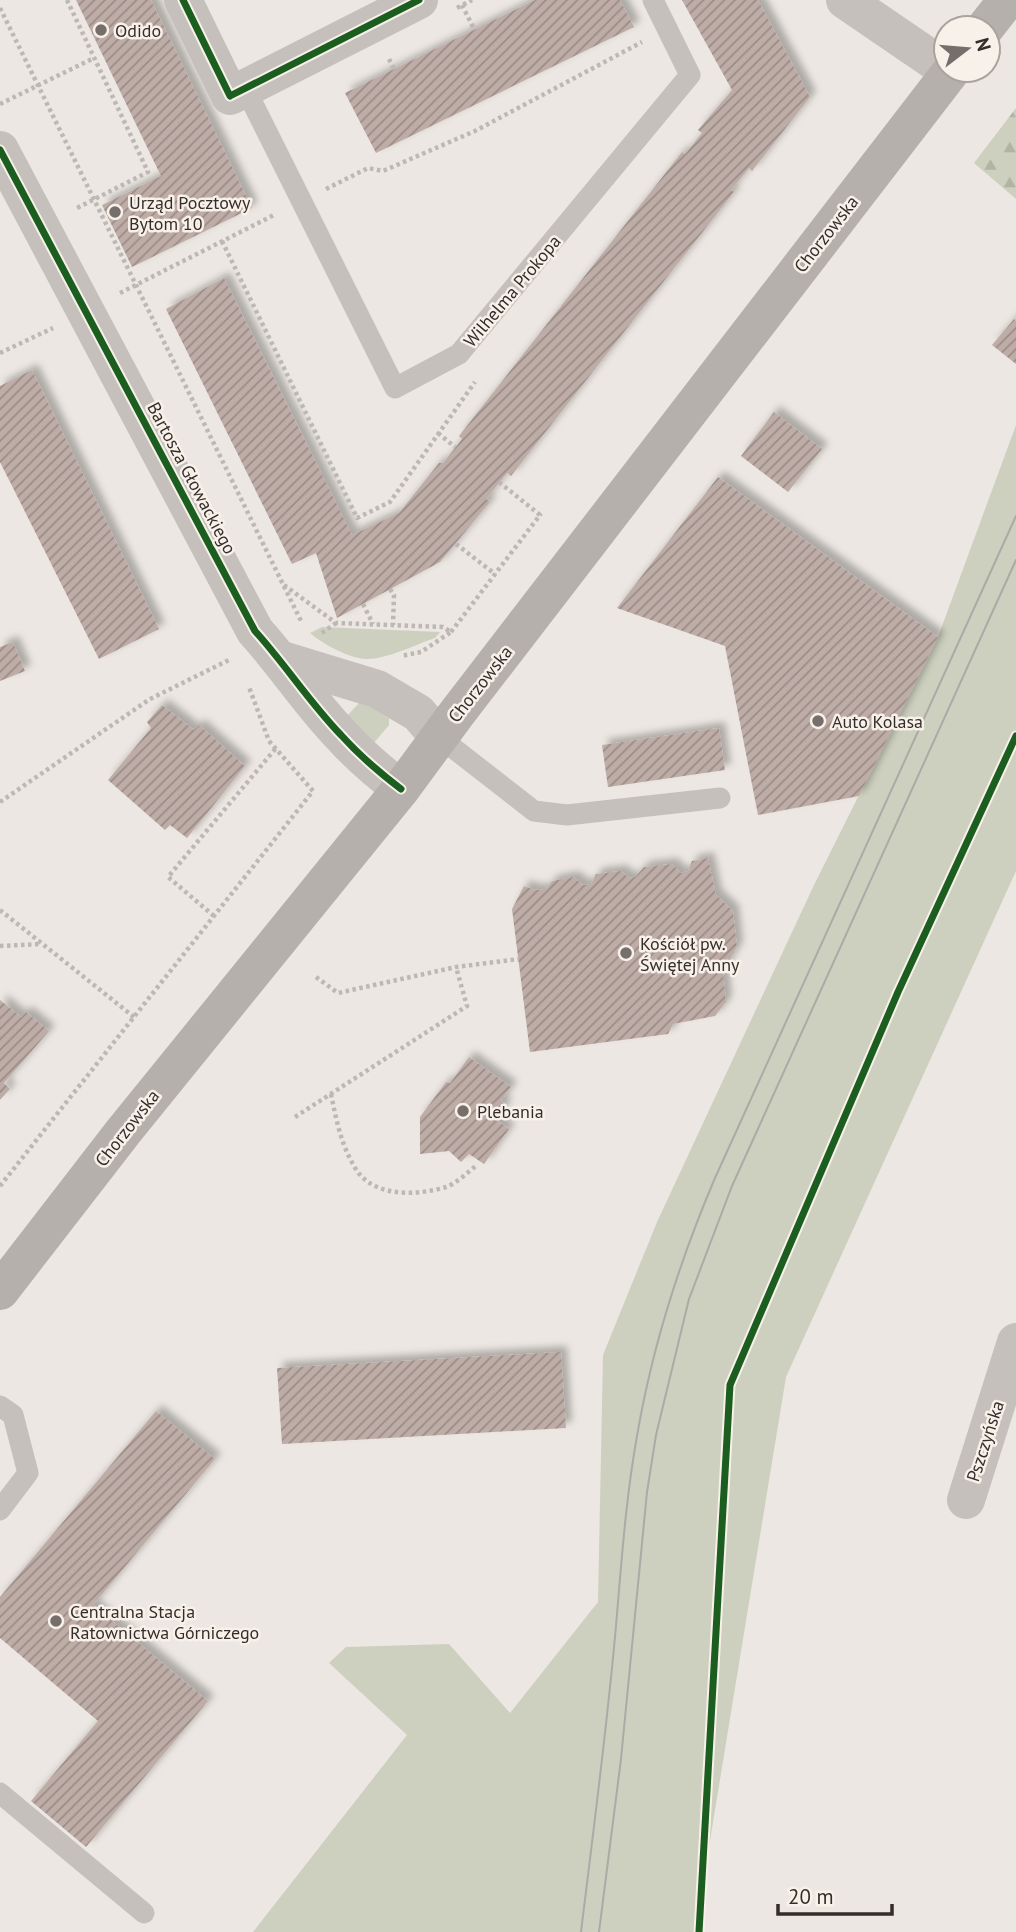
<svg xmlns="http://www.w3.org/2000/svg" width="1016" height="1932" viewBox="0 0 1016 1932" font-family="'PT Sans',sans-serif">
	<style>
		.grass { fill: #cdd0be }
		.forest { fill: url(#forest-firs) }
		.building { fill: url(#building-hatch); filter: url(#shadow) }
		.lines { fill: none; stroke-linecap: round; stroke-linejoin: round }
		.path { stroke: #beb8b4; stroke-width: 4.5; stroke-dasharray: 3.5 3.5; stroke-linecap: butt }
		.lane { stroke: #c5c0bc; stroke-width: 21 }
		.street { stroke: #c5c0bc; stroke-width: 38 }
		.secondary { stroke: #b6b0ac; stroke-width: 38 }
		.tram { stroke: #ada9a6; stroke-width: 2 }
		.cycleway-casing { stroke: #f8f1ea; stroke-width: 11 }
		.cycleway { stroke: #1b5e20; stroke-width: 7 }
		.poi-dot { fill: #756e6a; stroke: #f8f1ea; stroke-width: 2.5 }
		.labels { text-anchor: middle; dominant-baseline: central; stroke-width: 5; stroke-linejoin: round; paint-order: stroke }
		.poi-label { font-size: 18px; fill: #352d2a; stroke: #f8f1ea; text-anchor: start }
		.street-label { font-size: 18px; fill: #352d2a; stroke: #f8f1ea }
	</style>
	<defs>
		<pattern id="forest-firs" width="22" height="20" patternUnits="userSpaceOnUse" patternTransform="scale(1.75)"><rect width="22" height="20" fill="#cdd0be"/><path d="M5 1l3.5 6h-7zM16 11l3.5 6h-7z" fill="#b1b3a3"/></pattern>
		<pattern id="building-hatch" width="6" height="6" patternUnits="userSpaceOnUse" patternTransform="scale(1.75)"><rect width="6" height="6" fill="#beaca6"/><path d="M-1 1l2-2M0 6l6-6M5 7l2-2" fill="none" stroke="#9b8c87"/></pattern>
		<filter id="shadow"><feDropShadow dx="6" dy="-6" stdDeviation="3.5" flood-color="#0004"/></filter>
	</defs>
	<rect width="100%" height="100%" fill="#ece7e2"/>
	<!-- grass -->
	<g class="grass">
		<path d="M1016,425v446l-230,506 -91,555h-442l154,-197 -78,-72 17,-16 103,-3 61,69 88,-111 5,-247 54,-133 157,-337 124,-248z"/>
		<path d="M322,627l118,5 -5,6c-18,6 -50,22 -69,21 -18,-1 -43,-15 -56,-26z"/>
		<path d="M361,701l28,17v7l-16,19 -27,-27z"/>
	</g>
	<!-- forest -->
	<path class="forest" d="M1016,108v91l-42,-36z"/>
	<!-- building -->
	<g class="building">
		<path d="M76,0h75l101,208 -120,59 -30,-62 59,-29z"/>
		<path d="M535,0h85l14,27 -258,126 -31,-60z"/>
		<path d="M682,0h76l52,97 -58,74 -3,-3 -18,22 3,2 -223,284 -4,-3 -21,26 4,3 -50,60 -103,56 -21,-65 -24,11 -126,-255 58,-31 128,257 47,-22 40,-50h4l19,-24 -3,-3 223,-284 3,2 17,-21 -4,-3 34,-40z"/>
		<path d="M1014,319l2,2v43l-24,-19z"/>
		<path d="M32,370l127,259 -60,30 -99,-197v-76z"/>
		<path d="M774,412l48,37 -34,43 -47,-36z"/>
		<path d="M718,477l220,160 -79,159 -101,19 -33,-169 -108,-38z"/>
		<path d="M13,642l12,29 -25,10v-34z"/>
		<path d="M162,705l32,25 5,-5 46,41 -58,72 -17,-13 -5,5 -57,-50 43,-52 -4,-6z"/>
		<path d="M719,728l6,42 -117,17 -6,-42z"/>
		<path d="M708,858l8,37 17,16 4,36 -14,24 3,31 -11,14 -42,8 -5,10 -138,18 -18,-143 12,-23 11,4 11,-1 6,-8 21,-4 10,8 8,-1 5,-10 25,-3 8,7 6,-1 9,-10 28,-3 9,9 7,-2 4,-10z"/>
		<path d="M0,1000l21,17 5,-5 23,19 -45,52 6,6 -10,11z"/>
		<path d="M469,1057l42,30 -10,14 5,4 -11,14 14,10 -25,35 -15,-10 -8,8 -12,-11 -29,3v-37l26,-35 4,1z"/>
		<path d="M561,1352l5,76 -284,16 -5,-76z"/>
		<path d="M156,1411l59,48 -122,146 115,96 -122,146 -55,-46 67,-80 -98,-83v-41z"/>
	</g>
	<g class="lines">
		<!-- path -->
		<g class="path">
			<path d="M67,0l81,172 -73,37"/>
			<path d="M462,5l12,24"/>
			<path d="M0,8l302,615"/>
			<path d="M457,8l15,-8"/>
			<path d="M389,59l5,10"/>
			<path d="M0,104l94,-46"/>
			<path d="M326,189l42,-21 15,3 92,-40 167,-89"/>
			<path d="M222,241l135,277 33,-16 85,-120"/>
			<path d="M120,293l154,-78"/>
			<path d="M0,353l53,-25"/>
			<path d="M438,433l17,14"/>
			<path d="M456,544l39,30"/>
			<path d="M284,585l52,38 107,4 8,5 -30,20 -20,4"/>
			<path d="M390,589l4,6 -1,30"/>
			<path d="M363,604l10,20"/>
			<path d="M451,632l89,-117 -41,-33"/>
			<path d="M322,633l14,-10"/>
			<path d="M0,802l150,-103 81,-40"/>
			<path d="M0,910l134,107"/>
			<path d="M214,916l-46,-39 108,-129"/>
			<path d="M0,946l41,-2"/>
			<path d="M316,977l22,16 118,-26 63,-8"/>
			<path d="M331,1094c5,25 10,50 23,72 17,32 62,30 92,21 11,-4 22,-15 31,-22"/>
			<path d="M295,1117l172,-111 -11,-39"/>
			<path d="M0,1186l313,-395 -44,-50 -20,-54"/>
			<path d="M699,1932l31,-547"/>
		</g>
		<!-- lane -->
		<g class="lane">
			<path d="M245,88l150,300 64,-34 231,-279 -37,-75"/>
			<path d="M439,737l95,74 33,4 153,-17"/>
			<path d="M0,1406l13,9 15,58 -28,37"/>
			<path d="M0,1793l144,120"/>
		</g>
		<!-- street -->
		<g class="street">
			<path d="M183,0l47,96 189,-96"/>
			<path d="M845,0l101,69"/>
			<path d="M0,150l255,481c30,33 55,72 86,104 18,20 39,38 60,54"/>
			<path d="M282,660l95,29 41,24 21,24"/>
			<path d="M966,1500l50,-158"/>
		</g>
		<!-- secondary -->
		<g class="secondary">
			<path d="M985,28l22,-28"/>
			<path d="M0,1291l123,-159 278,-343 56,-76 495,-643"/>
		</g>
		<!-- tram -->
		<g class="tram">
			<path d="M581,1932c12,-98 25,-197 34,-295 6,-67 10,-134 22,-201 15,-88 43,-176 78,-258l301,-662"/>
			<path d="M599,1932l22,-173 26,-267 9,-57 33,-136 43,-113 284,-626"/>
		</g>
		<defs>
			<g id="cycleway">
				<path d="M183,0l47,96 189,-96"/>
				<path d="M0,150l255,481c30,33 55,72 86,104 18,20 39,38 60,54"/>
				<path d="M699,1932l31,-547 168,-393 118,-256"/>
			</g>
		</defs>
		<!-- cycleway casing -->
		<use href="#cycleway" class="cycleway-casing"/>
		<!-- cycleway -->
		<use href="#cycleway" class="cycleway"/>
	</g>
	<!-- markers -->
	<g class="poi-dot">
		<circle cx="101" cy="30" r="7"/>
		<circle cx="115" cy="212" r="7"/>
		<circle cx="818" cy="721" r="7"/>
		<circle cx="626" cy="953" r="7"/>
		<circle cx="463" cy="1111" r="7"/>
		<circle cx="56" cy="1621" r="7"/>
	</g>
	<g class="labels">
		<!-- poi labels -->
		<g class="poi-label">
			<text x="115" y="30">Odido</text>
			<text x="129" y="202">Urząd Pocztowy<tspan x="129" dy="21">Bytom 10</tspan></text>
			<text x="832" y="721">Auto Kolasa</text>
			<text x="640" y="943">Kościół pw.<tspan x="640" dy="21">Świętej Anny</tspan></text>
			<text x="477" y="1111">Plebania</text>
			<text x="70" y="1611">Centralna Stacja<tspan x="70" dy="21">Ratownictwa Górniczego</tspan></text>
		</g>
		<!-- street labels -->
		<g class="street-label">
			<text transform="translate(826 234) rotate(-52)">Chorzowska</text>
			<text transform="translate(512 291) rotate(-50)">Wilhelma Prokopa</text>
			<text transform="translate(192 478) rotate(62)">Bartosza Głowackiego</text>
			<text transform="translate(480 684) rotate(-52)">Chorzowska</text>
			<text transform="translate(127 1128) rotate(-52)">Chorzowska</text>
			<text transform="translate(985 1441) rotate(-72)">Pszczyńska</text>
		</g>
	</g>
	<!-- north arrow -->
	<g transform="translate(967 49) rotate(74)"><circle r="33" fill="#f8f1ea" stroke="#aaa39d" stroke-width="2"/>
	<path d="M0-5L12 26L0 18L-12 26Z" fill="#756e6a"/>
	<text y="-10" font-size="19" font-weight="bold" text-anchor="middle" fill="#352d2a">N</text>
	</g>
	<!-- scale -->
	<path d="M778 1904v10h114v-10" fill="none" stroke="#352d2a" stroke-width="3.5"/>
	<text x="788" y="1904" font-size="21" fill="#352d2a" stroke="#f8f1ea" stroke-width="5" paint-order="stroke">20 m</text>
</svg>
